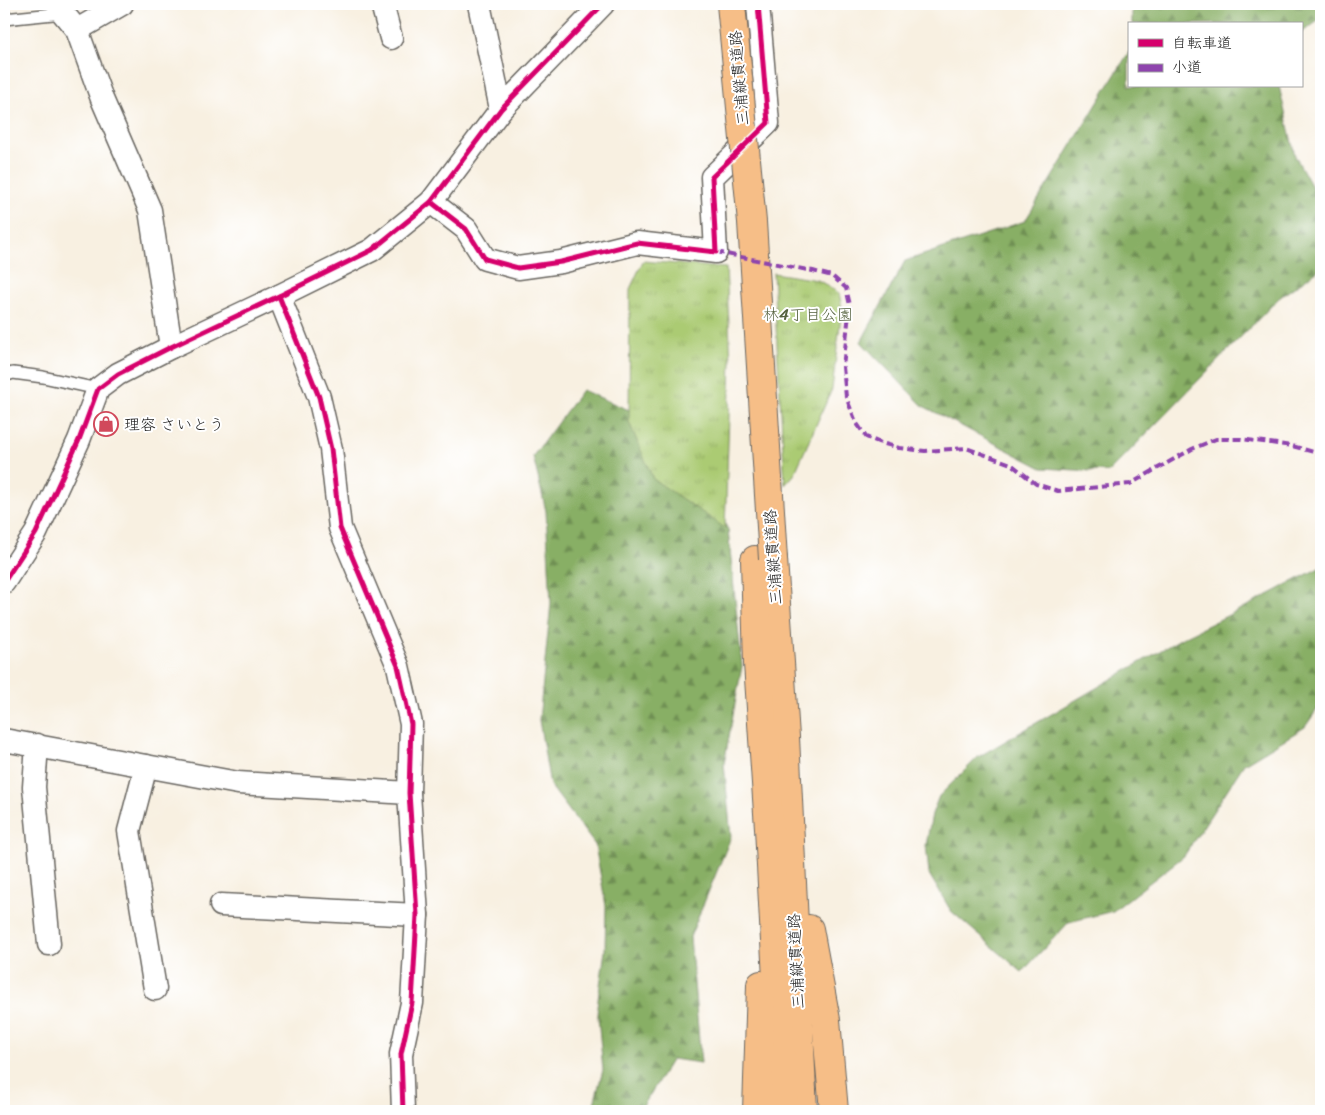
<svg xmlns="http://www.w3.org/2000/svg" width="1325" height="1115" viewBox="0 0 1325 1115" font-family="Sriracha,'Klee One',sans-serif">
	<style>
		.forest { fill: url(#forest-firs); stroke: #526640 }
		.park { fill: url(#park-tufts); stroke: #647448 }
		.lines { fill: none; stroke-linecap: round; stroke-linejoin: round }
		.service-casing { stroke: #696661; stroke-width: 14 }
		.minor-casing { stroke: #696661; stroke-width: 25 }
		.motorway-casing { stroke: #696661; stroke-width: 30 }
		.service { stroke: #fff; stroke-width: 11 }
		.minor { stroke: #fff; stroke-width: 22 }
		.motorway { stroke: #f6be87; stroke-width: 28 }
		.motorway-bridge-casing { stroke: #696661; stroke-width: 30; stroke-linecap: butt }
		.motorway-bridge { stroke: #f6be87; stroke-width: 28 }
		.quiet { stroke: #8e44ad; stroke-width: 4; stroke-dasharray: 8 4; stroke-linecap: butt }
		.cycleway-casing { stroke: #fff; stroke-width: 8 }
		.cycleway { stroke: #d6006c; stroke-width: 5 }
		.labels { text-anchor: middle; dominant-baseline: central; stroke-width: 4; stroke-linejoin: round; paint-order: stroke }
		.street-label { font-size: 16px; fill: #1c1c1c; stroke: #fff }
		.park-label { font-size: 16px; fill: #55623f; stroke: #fff }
		.poi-label { font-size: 16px; fill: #1c1c1c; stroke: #fff; text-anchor: start }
	</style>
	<defs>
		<pattern id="forest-firs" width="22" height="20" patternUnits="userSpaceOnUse" patternTransform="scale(1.25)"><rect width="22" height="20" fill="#88af65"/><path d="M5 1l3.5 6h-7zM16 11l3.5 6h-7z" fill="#6e8e52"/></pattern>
		<pattern id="park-tufts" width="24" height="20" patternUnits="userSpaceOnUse" patternTransform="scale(1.25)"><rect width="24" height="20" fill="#abcb73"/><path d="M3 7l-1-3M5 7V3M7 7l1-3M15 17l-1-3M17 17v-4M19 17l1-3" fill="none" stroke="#93ae63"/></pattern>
	</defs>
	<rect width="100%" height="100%" fill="#fff"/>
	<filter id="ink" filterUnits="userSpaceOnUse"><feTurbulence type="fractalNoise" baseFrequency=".02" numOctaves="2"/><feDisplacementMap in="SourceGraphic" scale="10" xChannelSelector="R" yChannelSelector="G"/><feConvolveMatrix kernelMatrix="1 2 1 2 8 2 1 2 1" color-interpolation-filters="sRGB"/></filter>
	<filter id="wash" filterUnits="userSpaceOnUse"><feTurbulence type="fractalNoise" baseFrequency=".0096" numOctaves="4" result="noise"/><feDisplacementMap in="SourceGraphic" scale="20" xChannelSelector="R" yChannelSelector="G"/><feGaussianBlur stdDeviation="1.12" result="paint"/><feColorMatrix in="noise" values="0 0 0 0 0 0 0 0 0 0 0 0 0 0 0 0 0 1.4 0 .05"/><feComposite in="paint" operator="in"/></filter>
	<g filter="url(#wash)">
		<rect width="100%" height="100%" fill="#f8f0e1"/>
		<!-- forest -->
		<g class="forest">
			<path d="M1132,4h189v15l-20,14v-9h-169z"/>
			<path d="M1129,52v34h150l16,70 26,47v65l-42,30 -170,174 -67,-4 -119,-62 -62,-64 44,-81 120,-40z"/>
			<path d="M582,390l73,31 51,64 22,45 14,136 -18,98 7,73 -41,100 11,126 -29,-4 -32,52h-48l11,-41 -6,-64 8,-55 1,-45 -11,-61 -45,-60 -11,-65 12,-117 -5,-92 -13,-55z"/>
			<path d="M1321,567v137l-16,23 -61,37 -60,92 -71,55 -44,11 -47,50 -71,-61 -22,-37 -3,-29 6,-31 7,-18 39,-39 204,-119 71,-35z"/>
		</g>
		<!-- park -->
		<g class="park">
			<path d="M643,261l83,7 5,93 -6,167 -72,-49 -24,-57 1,-133z"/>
			<path d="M773,273l45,7 21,13 3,15 -10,81 -38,86 -9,10z"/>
		</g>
	</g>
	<g filter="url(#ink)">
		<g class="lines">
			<defs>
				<g id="service">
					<path d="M4,19l59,-6"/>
					<path d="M4,376l9,-3 30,4 55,12"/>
				</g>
				<g id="minor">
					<path d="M59,4l4,9 14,17 25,69 48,111 21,137"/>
					<path d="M382,4l9,34"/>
					<path d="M479,4l22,105"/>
					<path d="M77,30l45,-26"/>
					<path d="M431,202l35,27 19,30 33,9 43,-6 76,-19 79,9 -4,-75 56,-54 -10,-119"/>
					<path d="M279,296l40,101 12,52 9,79 58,138 13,58 -2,69 8,122 -5,88 -11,51 2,57"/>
					<path d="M4,582l32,-49 43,-93 19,-51 20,-15 53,-27 108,-51 93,-46 59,-48 70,-93 102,-105"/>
					<path d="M4,740l234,43 171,10"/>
					<path d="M37,745l-3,42 15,157"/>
					<path d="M146,766l-17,65 26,158"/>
					<path d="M221,905l196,10"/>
				</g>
				<g id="motorway">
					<path d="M773,559l12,178 18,374"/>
					<path d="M755,560l3,103 11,165 15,283"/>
					<path d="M809,929l17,91 8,91"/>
					<path d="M757,1111l4,-126"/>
				</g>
			</defs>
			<!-- service casing -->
			<use href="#service" class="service-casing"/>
			<!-- minor casing -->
			<use href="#minor" class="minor-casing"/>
			<!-- motorway casing -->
			<use href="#motorway" class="motorway-casing"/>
			<!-- service -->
			<use href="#service" class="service"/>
			<!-- minor -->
			<use href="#minor" class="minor"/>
			<!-- motorway -->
			<use href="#motorway" class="motorway"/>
			<defs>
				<path id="motorway-bridge" d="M731,4l21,218 21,337"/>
			</defs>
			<!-- motorway-bridge casing -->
			<use href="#motorway-bridge" class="motorway-bridge-casing"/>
			<!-- motorway-bridge -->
			<use href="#motorway-bridge" class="motorway-bridge"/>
			<!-- quiet -->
			<path class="quiet" d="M716,252l97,19 19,5 14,12 4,17 -7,62 3,30 10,25 10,15 12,5 21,6 26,3 41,-3 45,16 25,20 22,7 72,-7 62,-35 24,-10h25l51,7 29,8"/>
			<defs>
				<g id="cycleway">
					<path d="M431,202l35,27 19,30 33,9 43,-6 76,-19 79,9 -4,-75 56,-54 -10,-119"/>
					<path d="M279,296l40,101 12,52 9,79 58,138 13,58 -2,69 8,122 -5,88 -11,51 2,57"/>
					<path d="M4,582l32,-49 43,-93 19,-51 20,-15 53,-27 108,-51 93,-46 59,-48 70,-93 102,-105"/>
				</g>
			</defs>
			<!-- cycleway casing -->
			<use href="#cycleway" class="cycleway-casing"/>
			<!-- cycleway -->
			<use href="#cycleway" class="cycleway"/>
		</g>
	</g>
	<!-- icons -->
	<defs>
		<symbol id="shop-ring" viewBox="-11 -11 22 22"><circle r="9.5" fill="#fff" stroke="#d1495b" stroke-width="1.5"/><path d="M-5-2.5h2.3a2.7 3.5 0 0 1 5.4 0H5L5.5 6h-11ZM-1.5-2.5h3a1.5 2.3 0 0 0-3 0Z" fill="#d1495b"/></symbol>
	</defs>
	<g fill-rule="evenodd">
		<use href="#shop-ring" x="92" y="410" width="28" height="28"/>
	</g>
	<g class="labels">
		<!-- street labels -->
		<g class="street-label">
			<text transform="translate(739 78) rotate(-95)">三浦縦貫道路</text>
			<text transform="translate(773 557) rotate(-94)">三浦縦貫道路</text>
			<text transform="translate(796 961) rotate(-93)">三浦縦貫道路</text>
		</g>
		<!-- park labels -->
		<g class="park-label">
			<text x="808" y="314">林4丁目公園</text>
		</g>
		<!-- poi labels -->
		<g class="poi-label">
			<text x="124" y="424">理容 さいとう</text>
		</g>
	</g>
	<!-- margin -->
	<rect width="1325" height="1115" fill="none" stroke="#fff" stroke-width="20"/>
	<!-- legend -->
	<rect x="1128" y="22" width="175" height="65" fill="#ffffff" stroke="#a4a4a4"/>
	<rect x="1138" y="39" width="25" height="8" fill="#d6006c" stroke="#a4a4a4"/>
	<text x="1172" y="48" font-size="15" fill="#1c1c1c">自転車道</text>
	<rect x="1138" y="64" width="25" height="8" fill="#8e44ad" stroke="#a4a4a4"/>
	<text x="1172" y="72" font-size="15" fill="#1c1c1c">小道</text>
</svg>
